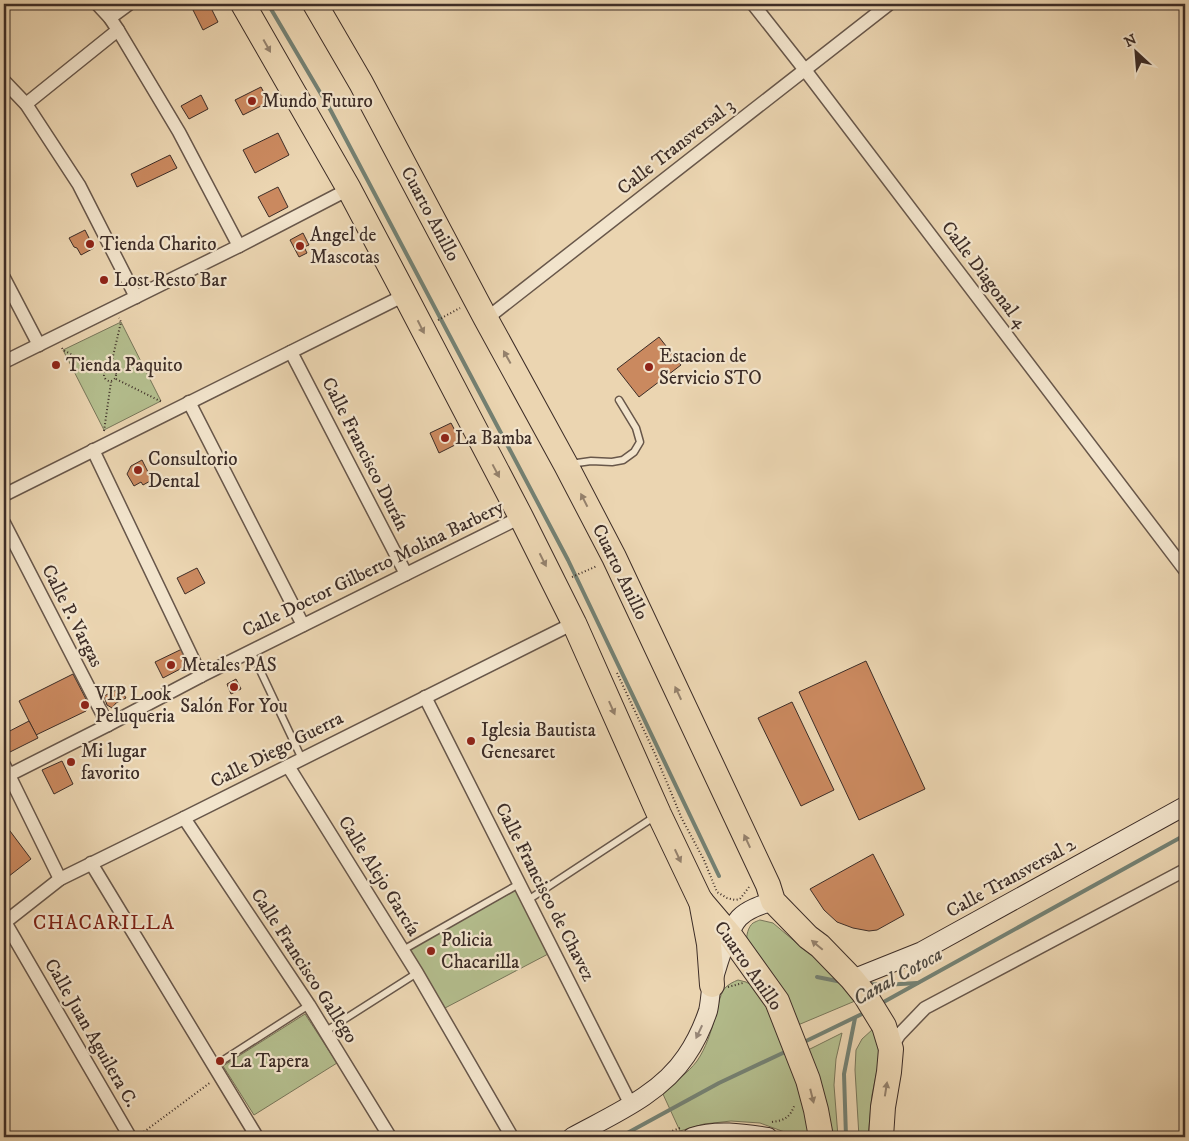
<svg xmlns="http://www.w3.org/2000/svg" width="1189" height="1141" viewBox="0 0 1189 1141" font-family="'IM FELL DW Pica',serif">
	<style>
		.green { fill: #b4be8e; stroke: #78765a }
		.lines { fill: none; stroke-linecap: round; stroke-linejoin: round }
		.stream { stroke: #748173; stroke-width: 4 }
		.building { fill: #ca895f; stroke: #3d2d27 }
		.lane-casing { stroke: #68574a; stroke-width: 9 }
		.street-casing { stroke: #68574a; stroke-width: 15 }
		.secondary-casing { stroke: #3d2d27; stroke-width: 20 }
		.highway-casing { stroke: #3d2d27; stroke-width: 26 }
		.path { stroke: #3d2d27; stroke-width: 2; stroke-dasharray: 1 2.5; stroke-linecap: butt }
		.lane { stroke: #f2e4cc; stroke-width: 6 }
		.street { stroke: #f2e4cc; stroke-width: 12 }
		.secondary { stroke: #f2e4cc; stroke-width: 18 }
		.highway { stroke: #ebd5b1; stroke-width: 24 }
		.oneway { fill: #94816c }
		.oneway2 { fill: #98887a }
		.poi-dot { fill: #8f2418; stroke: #f2e4cc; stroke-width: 2 }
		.labels { text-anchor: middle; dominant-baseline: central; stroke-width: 4.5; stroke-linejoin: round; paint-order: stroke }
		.poi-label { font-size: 19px; fill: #3d2d27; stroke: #f2e4cc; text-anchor: start }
		.street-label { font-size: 19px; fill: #3d2d27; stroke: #f2e4cc }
		.neighbourhood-label { font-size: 20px; letter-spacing: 1px; fill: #7a1f14; stroke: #f2e4cc }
		.water-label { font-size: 20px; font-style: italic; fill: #4f4940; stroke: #f2e4cc }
	</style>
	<rect width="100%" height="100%" fill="#ebd5b1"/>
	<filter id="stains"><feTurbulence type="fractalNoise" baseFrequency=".004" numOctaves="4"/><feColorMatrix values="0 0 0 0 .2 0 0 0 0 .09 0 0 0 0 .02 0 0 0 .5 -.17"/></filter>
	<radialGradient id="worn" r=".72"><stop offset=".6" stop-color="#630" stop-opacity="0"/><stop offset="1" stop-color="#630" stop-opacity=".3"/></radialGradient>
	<!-- green -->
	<g class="green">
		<path d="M121,322l40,79 -57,29 -41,-80z"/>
		<path d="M516,890l34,63 -105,55 -36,-58z"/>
		<path d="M760,920l13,3 26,22 30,22 26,34 -57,24 -51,-84c-1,-5 1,-14 6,-18 0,0 6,-3 7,-3z"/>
		<path d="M738,980l8,2 13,7 36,82 16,66h-17l-4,-3 -30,-11 -29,-2 -27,3 -24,7 -18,-39c12,-9 26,-19 35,-31 9,-13 14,-29 18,-44 3,-9 4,-21 10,-29 4,-4 8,-6 13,-8z"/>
		<path d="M305,1014l32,49 -83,52 -31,-49z"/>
		<path d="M873,1029l5,14 1,18 -7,34 -4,42h-9l-4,-67 1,-20 6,-11z"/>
		<path d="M842,1033l-6,26 -2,26 4,52h-8l-24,-86z"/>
	</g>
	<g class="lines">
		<!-- stream -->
		<g class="stream">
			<path d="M268,4l63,107 237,449 151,316"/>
			<path d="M817,977l25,5"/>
			<path d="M869,984l15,1 33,-2"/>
			<path d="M880,1004l305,-169"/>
			<path d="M802,1043l64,-31"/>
			<path d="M620,1137l99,-54 68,-32"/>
			<path d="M846,1137l-2,-63 11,-56"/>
		</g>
	</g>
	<!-- building -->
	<g class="building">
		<path d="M199,4h10l9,18 -15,8 -11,-22z"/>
		<path d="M261,87l8,15 -26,13 -8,-15z"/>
		<path d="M201,95l7,14 -19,10 -8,-13z"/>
		<path d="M278,133l11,22 -34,18 -12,-23z"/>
		<path d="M170,155l7,13 -40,19 -6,-13z"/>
		<path d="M278,187l10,20 -19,10 -11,-20z"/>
		<path d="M85,230l9,18 -13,7 -4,-7 -3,-1 -5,-9z"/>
		<path d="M303,233l6,12 -5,2 3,6 -8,4 -9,-17z"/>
		<path d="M659,337l22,28 -42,32 -22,-28z"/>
		<path d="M451,423l10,19 -22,11 -9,-20z"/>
		<path d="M142,460l10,20 -9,5 -2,-3 -7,4 -7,-12 4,-8z"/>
		<path d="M197,568l8,15 -20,11 -8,-16z"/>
		<path d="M182,649l6,11 -4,7 -21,11 -8,-16z"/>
		<path d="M866,661l59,128 -66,31 -60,-128z"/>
		<path d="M73,674l15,29 -2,8 -50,24 -17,-34z"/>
		<path d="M236,679l5,10 -10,5 -4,-10z"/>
		<path d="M120,688l6,10 -10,5 -4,5 -5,-3 -3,-9z"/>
		<path d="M792,702l42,88 -33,16 -43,-88z"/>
		<path d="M29,721l9,17 -28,14 -6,-2v-16z"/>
		<path d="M62,761l11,23 -19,10 -12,-24z"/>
		<path d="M4,823l27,36 -27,21z"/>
		<path d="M873,854l31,61 -27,15 -8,1 -16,-3 -16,-6 -13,-12 -14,-21z"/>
	</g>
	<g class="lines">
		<defs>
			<g id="lane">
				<path d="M570,464l21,-3 21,1 11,-2 11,-8 6,-10 -4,-14 -17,-28"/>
				<path d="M251,651l51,108"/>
				<path d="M528,900l126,-83"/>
				<path d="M403,950l116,-66"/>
				<path d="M326,1031l91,-58"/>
				<path d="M214,1066l95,-61"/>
			</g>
			<g id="street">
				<path d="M97,4l13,14 8,12 61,102 60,114"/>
				<path d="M753,4l52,66 380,500"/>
				<path d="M110,18l19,-14"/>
				<path d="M4,81l22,23 53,81 57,112"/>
				<path d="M26,104l92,-74"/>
				<path d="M4,278l35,67"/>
				<path d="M486,319l403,-315"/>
				<path d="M291,352l115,222"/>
				<path d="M4,362l235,-116 110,-57"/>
				<path d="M189,402l114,223"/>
				<path d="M93,450l108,226"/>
				<path d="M4,495l401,-200"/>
				<path d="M4,523l104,202"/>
				<path d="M425,697l206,408"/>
				<path d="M4,765l56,114"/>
				<path d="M288,766l129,207 95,164"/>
				<path d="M4,780l5,-5 99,-50 93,-49 320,-159"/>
				<path d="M184,818l125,187 81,132"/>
				<path d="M91,863l166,274"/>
				<path d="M5,922l125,215"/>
				<path d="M4,923l56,-44 124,-61 390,-195"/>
				<path d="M891,1048l8,-13 26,-27 260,-138"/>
			</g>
			<g id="secondary">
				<path d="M852,979l70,-28 263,-145"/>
				<path d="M572,1137c40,-22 88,-42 114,-81 9,-13 17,-30 22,-45 2,-8 2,-17 4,-26 5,-18 15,-54 27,-67 9,-9 22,-13 34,-17"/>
				<path d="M692,1137c25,-8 50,-4 76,0"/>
			</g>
			<g id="highway">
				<path d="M243,4l106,185 56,106 116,222 53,106 85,191 41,86 29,34 48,67 31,79 8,30 5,27"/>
				<path d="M315,4l46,79 125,236 80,146 48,92 154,328 5,16 35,36 12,9 32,33 13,16 19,31 7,23 -2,23 -6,35 -2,30"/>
				<path d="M701,901l8,43 3,41"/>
			</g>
		</defs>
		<!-- lane casing -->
		<use href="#lane" class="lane-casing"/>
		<!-- street casing -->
		<use href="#street" class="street-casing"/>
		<!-- secondary casing -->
		<use href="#secondary" class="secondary-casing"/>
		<!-- highway casing -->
		<use href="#highway" class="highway-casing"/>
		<!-- path -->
		<g class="path">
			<path d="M265,9l9,-5"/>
			<path d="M438,320l22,-12"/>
			<path d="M62,348l1,2 42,22"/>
			<circle cx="110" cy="375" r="6"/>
			<path d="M110,369l11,-47 -2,-4"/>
			<path d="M116,379l46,23"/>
			<path d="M104,431l7,-49"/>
			<path d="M572,577l25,-11"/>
			<path d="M617,673l38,81 27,65 22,41 13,32 10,6 8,2 5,-1 9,-12"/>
			<path d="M728,987l15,-4"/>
			<path d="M772,1122c14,-2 18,-5 23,-18"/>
			<path d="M141,1134l70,-52"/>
			<path d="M656,1137l24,-9"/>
		</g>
		<!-- lane -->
		<use href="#lane" class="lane"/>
		<!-- street -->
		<use href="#street" class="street"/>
		<!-- secondary -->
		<use href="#secondary" class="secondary"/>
		<!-- highway -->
		<use href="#highway" class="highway"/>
	</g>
	<!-- one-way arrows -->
	<defs><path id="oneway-solid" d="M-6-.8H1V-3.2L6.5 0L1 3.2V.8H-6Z" transform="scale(1.25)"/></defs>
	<g class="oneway">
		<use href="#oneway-solid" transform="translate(267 46) rotate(61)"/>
		<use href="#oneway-solid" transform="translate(421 327) rotate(63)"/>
		<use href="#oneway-solid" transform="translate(507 357) rotate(-119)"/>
		<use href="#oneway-solid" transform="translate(496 471) rotate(62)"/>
		<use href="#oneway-solid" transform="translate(584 500) rotate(-117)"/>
		<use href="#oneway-solid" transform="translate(543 560) rotate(63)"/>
		<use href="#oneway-solid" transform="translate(678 693) rotate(-115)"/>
		<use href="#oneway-solid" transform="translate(612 708) rotate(66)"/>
		<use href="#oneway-solid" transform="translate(747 841) rotate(-115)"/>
		<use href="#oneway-solid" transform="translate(678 856) rotate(65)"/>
		<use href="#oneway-solid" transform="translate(817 945) rotate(-140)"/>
		<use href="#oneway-solid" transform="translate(886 1089) rotate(-81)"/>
		<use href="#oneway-solid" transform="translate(812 1096) rotate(76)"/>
	</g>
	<use class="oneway2" href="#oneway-solid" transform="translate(699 1032) rotate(115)"/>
	<!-- markers -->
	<g class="poi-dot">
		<circle cx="252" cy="101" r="5"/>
		<circle cx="90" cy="244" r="5"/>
		<circle cx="300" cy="246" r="5"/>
		<circle cx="104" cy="280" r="5"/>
		<circle cx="56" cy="365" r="5"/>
		<circle cx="649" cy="367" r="5"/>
		<circle cx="445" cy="438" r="5"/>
		<circle cx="138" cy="470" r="5"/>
		<circle cx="171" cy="665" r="5"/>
		<circle cx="234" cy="687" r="5"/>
		<circle cx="85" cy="705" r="5"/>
		<circle cx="471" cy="741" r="5"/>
		<circle cx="71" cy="762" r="5"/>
		<circle cx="431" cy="951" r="5"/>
		<circle cx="220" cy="1061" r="5"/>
	</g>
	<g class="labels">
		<!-- poi labels -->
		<g class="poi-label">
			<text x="262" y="101">Mundo Futuro</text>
			<text x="310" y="235">Angel de<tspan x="310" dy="22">Mascotas</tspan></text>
			<text x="100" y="244">Tienda Charito</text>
			<text x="114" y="280">Lost Resto Bar</text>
			<text x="659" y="356">Estacion de<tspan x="659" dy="22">Servicio STO</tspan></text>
			<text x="66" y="365">Tienda Paquito</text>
			<text x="455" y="438">La Bamba</text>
			<text x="148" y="459">Consultorio<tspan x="148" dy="22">Dental</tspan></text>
			<text x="181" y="665">Metales PAS</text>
			<text x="95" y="694">VIP Look<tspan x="95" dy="22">Peluqueria</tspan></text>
			<text x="234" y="706" text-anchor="middle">Salón For You</text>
			<text x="481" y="730">Iglesia Bautista<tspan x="481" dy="22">Genesaret</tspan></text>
			<text x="81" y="751">Mi lugar<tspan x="81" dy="22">favorito</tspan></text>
			<text x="441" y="940">Policia<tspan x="441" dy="22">Chacarilla</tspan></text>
			<text x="230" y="1061">La Tapera</text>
		</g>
		<!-- street labels -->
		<g class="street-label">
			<text transform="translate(676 147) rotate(-38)">Calle Transversal 3</text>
			<text transform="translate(430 214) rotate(62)">Cuarto Anillo</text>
			<text transform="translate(984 275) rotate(53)">Calle Diagonal 4</text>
			<text transform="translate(365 454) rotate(63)">Calle Francisco Durán</text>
			<text transform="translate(373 569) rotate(-26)">Calle Doctor Gilberto Molina Barbery</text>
			<text transform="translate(620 572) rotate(64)">Cuarto Anillo</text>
			<text transform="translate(72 616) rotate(63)">Calle P. Vargas</text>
			<text transform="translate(277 750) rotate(-27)">Calle Diego Guerra</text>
			<text transform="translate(379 876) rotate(58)">Calle Alejo García</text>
			<text transform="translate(1011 878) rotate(-29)">Calle Transversal 2</text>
			<text transform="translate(545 892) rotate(63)">Calle Francisco de Chavez</text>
			<text transform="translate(304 966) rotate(57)">Calle Francisco Gallego</text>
			<text transform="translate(748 966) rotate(55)">Cuarto Anillo</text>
			<text transform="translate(91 1033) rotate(60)">Calle Juan Aguilera C.</text>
		</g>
		<!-- neighbourhood labels -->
		<g class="neighbourhood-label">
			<text x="104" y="923">CHACARILLA</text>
		</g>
		<!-- water labels -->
		<g class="water-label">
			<text transform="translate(898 977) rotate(-29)">Canal Cotoca</text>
		</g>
	</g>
	<!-- margin -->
	<rect width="1189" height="1141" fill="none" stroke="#ebd5b1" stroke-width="20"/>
	<rect x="5" y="5" width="1179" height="1131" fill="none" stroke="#3d2d27" stroke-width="2.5"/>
	<rect x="10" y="10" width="1169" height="1121" fill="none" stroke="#3d2d27"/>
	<!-- north arrow -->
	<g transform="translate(1136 52) rotate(334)" stroke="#f2e4cc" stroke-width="4" paint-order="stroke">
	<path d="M0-4L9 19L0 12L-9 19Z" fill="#3d2d27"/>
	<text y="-8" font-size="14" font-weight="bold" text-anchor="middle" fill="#3d2d27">N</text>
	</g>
	<rect width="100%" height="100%" filter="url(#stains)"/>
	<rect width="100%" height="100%" fill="url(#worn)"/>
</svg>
